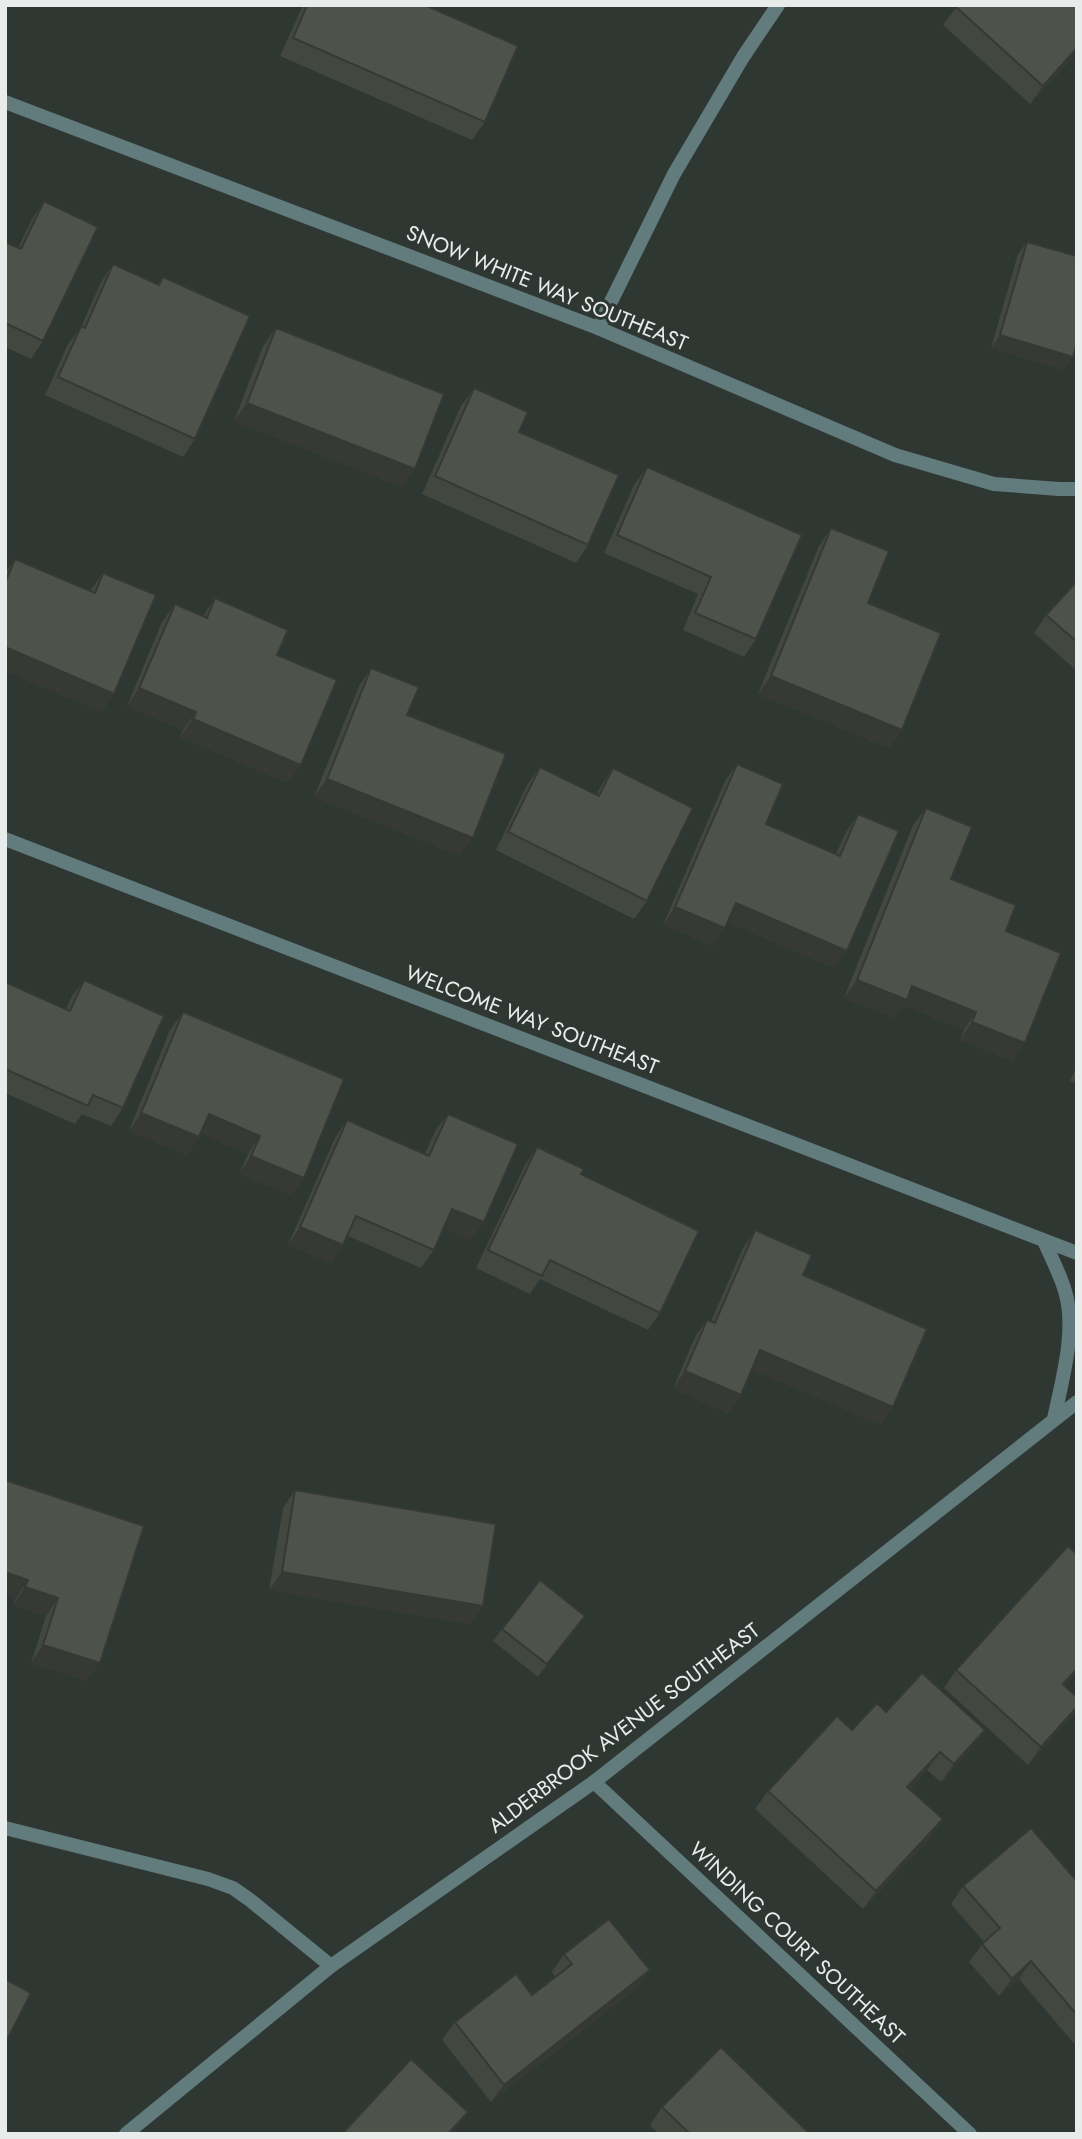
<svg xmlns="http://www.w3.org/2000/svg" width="1082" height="2139" viewBox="0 0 1082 2139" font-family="Jost,sans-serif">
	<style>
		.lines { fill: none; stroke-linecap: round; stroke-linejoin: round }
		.street { stroke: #627b7d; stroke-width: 14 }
		.wall { fill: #424740 }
		.shaded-wall { fill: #363934 }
		.building { fill: #4d524b; stroke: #363934; stroke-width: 2 }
		.labels { text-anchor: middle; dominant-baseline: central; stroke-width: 6; stroke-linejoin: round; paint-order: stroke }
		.street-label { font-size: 21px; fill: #e8edeb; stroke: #2f3733 }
	</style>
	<rect width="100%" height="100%" fill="#2f3733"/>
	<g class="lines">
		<!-- street -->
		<g class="street">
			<path d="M5,102l593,226 297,127 99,29 65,5h18"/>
			<path d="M598,328l76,-154 69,-117 35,-52"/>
			<path d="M5,839l1072,414"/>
			<path d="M1044,1241c7,16 16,33 21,50 12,39 -3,89 -11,128"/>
			<path d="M594,1782l376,352"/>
			<path d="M5,1828l203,51 25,9 17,12 81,66"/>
			<path d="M126,2134l205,-168 263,-184 483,-380"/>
		</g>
	</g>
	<!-- wall -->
	<g class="wall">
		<path d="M303,5h122l60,117 -13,18 -192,-84z"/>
		<path d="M958,5h119v48l-47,51 -87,-79z"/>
		<path d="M44,201l-1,140 -12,18 -26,-12v-105l13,6 14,-29z"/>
		<path d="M1027,242l37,128 -73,-22 27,-94z"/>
		<path d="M113,264l45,21 5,-8 32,162 -12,18 -138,-62 23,-51 13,-17 20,-45z"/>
		<path d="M276,328l139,141 -13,18 -168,-66 29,-75z"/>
		<path d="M474,388l45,44 69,113 -12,18 -154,-69 39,-88z"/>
		<path d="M647,467l109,172 -12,18 -61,-27 15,-36 -94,-41 30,-68z"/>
		<path d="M831,528l37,75 34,127 -13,18 -131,-54 61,-148z"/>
		<path d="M15,559l75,32 13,-18 -1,139 -97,-41v-97z"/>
		<path d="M1077,581v90l-43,-38 12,-18z"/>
		<path d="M215,598l62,57 11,128 -108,-46 3,-7 -56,-24 35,-84 13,-18 28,12z"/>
		<path d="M371,668l89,188 -146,-59 45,-111z"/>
		<path d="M737,764l29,60 70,30 10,-22 12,-18 -24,154 -106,-46 -15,24 -50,-21 62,-144z"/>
		<path d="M540,767l56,28 5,-9 12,-18 34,133 -13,18 -138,-69 31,-65z"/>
		<path d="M926,808l25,71 55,52 7,130 -53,-21 4,-10 -61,-25 -9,13 -50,-20 69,-173z"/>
		<path d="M84,980l39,128 -12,18 -29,-12 -7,10 -70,-31v-111l61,27 5,-11z"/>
		<path d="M183,1012l121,166 -12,17 -53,-21 9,-20 -47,-20 -14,21 -58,-24 41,-101z"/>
		<path d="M1077,1065v19l-7,-3z"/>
		<path d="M448,1114l23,126 -28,-12 -9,22 -13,18 -73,-32 -5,9 -12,18 -43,-18 47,-107 12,-18 78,34 10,-23z"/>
		<path d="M537,1147l44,27 79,139 -12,17 -108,-51 -10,15 -54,-26 49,-103z"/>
		<path d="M755,1230l48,45 78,150 -130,-56 -10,26 -13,18 -55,-24 22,-52 12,-17 4,1 32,-73z"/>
		<path d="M5,1480l139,46 -57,155 -56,-18 15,-47 -33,-11 3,-7 -11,-4z"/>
		<path d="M295,1490l188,116 -13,18 -201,-34 14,-82z"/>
		<path d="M585,1616l-47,61 -45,-36 9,-12z"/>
		<path d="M956,1670l109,16 12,11v12l-8,10 -41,46 -84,-77z"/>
		<path d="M886,1712l86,36 -31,34 -14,-12 -17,19 21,48 -68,72 -108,-100 13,-18 84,-61z"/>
		<path d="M1077,1881v166l-58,-68 -20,17 -30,-34 15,-20 -33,-38 12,-18z"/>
		<path d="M564,1954l86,16 -13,18 -146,114 -49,-62 13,-18 77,-27 23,-18 -3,-5z"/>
		<path d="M662,2107l148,27h-151l-9,-9z"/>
	</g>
	<!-- shaded-wall -->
	<g class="shaded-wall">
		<path d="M1077,48v5l-47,51 13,-18z"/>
		<path d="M1000,335l73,22 -9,13 -73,-22z"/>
		<path d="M247,403l168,66 -13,18 -168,-66z"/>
		<path d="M5,647l109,47 -12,18 -97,-41z"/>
		<path d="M771,676l131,54 -13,18 -131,-54z"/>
		<path d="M139,688l57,24 -13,18 -56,-24z"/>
		<path d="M193,719l108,46 -13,18 -108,-46z"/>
		<path d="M327,779l146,59 -13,18 -146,-59z"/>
		<path d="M736,903l111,48 -13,17 -110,-48z"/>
		<path d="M675,907l50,21 -12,18 -50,-21z"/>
		<path d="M857,980l55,6 64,26 -12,18 -61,-25 -9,13 -50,-20z"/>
		<path d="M972,1022l53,21 -12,18 -53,-21z"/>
		<path d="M141,1113l58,24 -12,18 -58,-24z"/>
		<path d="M209,1114l51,22 -12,18 -52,-22z"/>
		<path d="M251,1156l53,22 -12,17 -53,-21z"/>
		<path d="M452,1209l32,13 -13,18 -32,-13z"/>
		<path d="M300,1227l43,18 -12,18 -43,-18z"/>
		<path d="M760,1350l133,57 -12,18 -134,-57z"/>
		<path d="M685,1371l56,24 -13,18 -55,-24z"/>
		<path d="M5,1572l23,8 -12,18 -11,-4z"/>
		<path d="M282,1572l201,34 -13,18 -201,-34z"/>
		<path d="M25,1587l33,11 -12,18 -33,-11z"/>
		<path d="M585,1616l-9,13 -38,48 9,-13z"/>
		<path d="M43,1645l57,18 -13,18 -56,-18z"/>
		<path d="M1077,1669v4l-26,29 12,-18z"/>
		<path d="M1077,1707l-8,12 -41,46 13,-18z"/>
		<path d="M985,1730l-13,18 -31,34 13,-18z"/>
		<path d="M940,1752l-13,18 -32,35 12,-18z"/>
		<path d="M943,1819l-12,18 -68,72 13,-18z"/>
		<path d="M1031,1961l-12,18 -20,17 13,-17z"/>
		<path d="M650,1970l-13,18 -146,114 13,-17z"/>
		<path d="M468,2112l-16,22h-4z"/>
	</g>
	<!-- building -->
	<g class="building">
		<path d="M307,5h118l93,41 -33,76 -192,-84z"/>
		<path d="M958,5h119v43l-34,38 -87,-79z"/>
		<path d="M44,201l54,26 -55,114 -38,-18v-81l16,7z"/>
		<path d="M1027,242l50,14v87l-4,14 -73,-22z"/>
		<path d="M113,264l46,21 4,-8 87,39 -55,123 -137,-62 23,-51 4,2z"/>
		<path d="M276,328l168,66 -29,75 -168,-66z"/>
		<path d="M474,388l54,24 -9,20 100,43 -31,70 -153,-69z"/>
		<path d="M647,467l155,68 -46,104 -61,-26 16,-36 -94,-42z"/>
		<path d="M831,528l58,23 -21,52 73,30 -39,97 -131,-54z"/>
		<path d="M15,559l80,34 8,-20 53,22 -42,99 -109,-47v-64z"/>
		<path d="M1077,581v61l-31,-27z"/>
		<path d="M215,598l73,32 -11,25 60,25 -36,85 -108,-46 3,-7 -57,-24 36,-84 32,14z"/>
		<path d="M371,668l48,19 -12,28 99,39 -33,84 -146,-59z"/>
		<path d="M737,764l46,20 -17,40 74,32 18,-42 41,17 -52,120 -111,-48 -11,25 -50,-21z"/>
		<path d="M540,767l59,29 14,-28 80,40 -46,93 -139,-69z"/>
		<path d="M926,808l46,19 -21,52 65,26 -10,26 55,22 -36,90 -53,-21 4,-10 -64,-26 -5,14 -50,-20z"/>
		<path d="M84,980l80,36 -41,92 -30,-13 -5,11 -83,-37v-87l65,29z"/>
		<path d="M183,1012l161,67 -40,99 -53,-22 9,-20 -51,-22 -10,23 -58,-24z"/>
		<path d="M448,1114l70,30 -34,78 -32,-13 -18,41 -78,-34 -13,29 -43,-18 47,-107 82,36z"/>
		<path d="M537,1147l47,22 -3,5 118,57 -39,82 -110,-53 -8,16 -54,-26z"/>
		<path d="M755,1230l57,25 -9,20 124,54 -34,78 -133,-57 -19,45 -56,-24 22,-51 8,3z"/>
		<path d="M5,1480l139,46 -44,137 -57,-18 15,-47 -33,-11 3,-7 -23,-8z"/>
		<path d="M295,1490l201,34 -13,82 -201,-34z"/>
		<path d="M1068,1546l9,8v115l-14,15 14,13v10l-36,40 -85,-77z"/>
		<path d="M540,1580l45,36 -38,48 -45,-35z"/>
		<path d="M922,1673l63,57 -31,34 -14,-12 -33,35 36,32 -67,72 -108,-100 69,-75 15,14 25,-27 9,9z"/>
		<path d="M1031,1828l46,53v134l-46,-54 -19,18 -30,-35 18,-16 -37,-42z"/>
		<path d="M609,1919l41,51 -146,115 -49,-63 61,-48 16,21 40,-31 -8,-10z"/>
		<path d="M5,1979l26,14 -26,51z"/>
		<path d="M721,2047l89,87h-120l-28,-27z"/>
		<path d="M411,2059l57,53 -20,22h-106z"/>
	</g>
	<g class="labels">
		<!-- street labels -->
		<g class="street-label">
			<text transform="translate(547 288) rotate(22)">SNOW WHITE WAY SOUTHEAST</text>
			<text transform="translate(532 1020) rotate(21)">WELCOME WAY SOUTHEAST</text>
			<text transform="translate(624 1728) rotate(-37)">ALDERBROOK AVENUE SOUTHEAST</text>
			<text transform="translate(797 1943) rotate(43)">WINDING COURT SOUTHEAST</text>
		</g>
	</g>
	<!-- border -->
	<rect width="1082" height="2139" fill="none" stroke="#e8edeb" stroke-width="14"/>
</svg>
